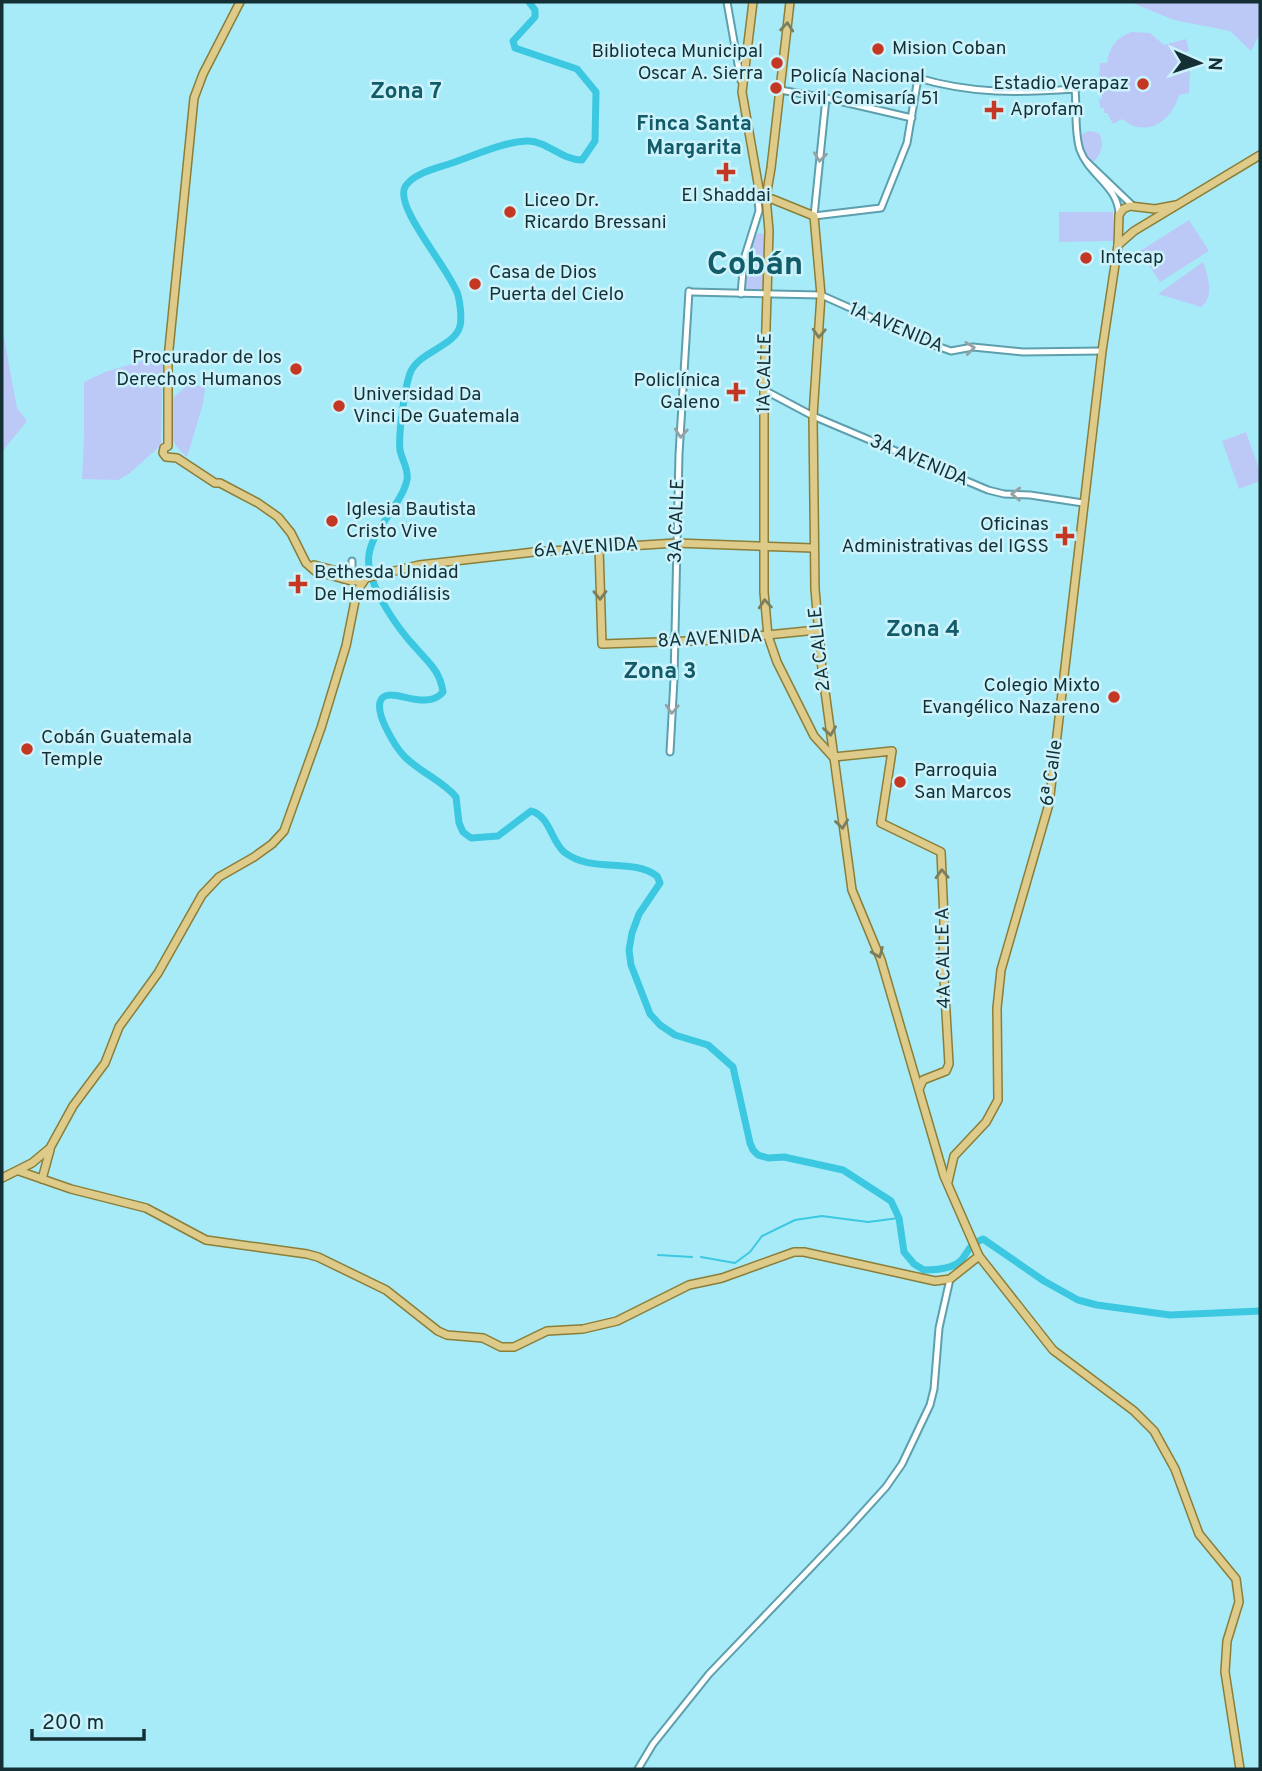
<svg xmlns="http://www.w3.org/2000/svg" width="1262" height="1771" viewBox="0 0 1262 1771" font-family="Overpass,sans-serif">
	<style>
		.green { fill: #bcc9f6 }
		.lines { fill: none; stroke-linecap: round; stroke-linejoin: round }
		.stream { stroke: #3bc8e0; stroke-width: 2 }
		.river { stroke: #3bc8e0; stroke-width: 7 }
		.minor-casing { stroke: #5d9fac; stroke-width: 9 }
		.major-casing { stroke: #8a7e39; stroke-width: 10 }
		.minor { stroke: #fff; stroke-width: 5 }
		.major { stroke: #dfcb89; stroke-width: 7 }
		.oneway { stroke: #7a7e5f }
		.oneway2 { stroke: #95a2a4 }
		.poi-dot { fill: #c43823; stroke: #ccf3fb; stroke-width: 2.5 }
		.labels { text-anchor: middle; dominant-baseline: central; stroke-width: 5; stroke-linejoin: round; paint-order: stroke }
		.poi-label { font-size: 19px; fill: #143035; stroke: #ccf3fb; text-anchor: start }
		.street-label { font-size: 19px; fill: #143035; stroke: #ccf3fb }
		.neighbourhood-label { font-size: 21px; font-weight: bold; fill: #125b68; stroke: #ccf3fb }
		.quarter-label { font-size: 23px; font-weight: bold; fill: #125b68; stroke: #ccf3fb }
		.town-label { font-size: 33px; font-weight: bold; fill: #125b68; stroke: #ccf3fb }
	</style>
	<rect width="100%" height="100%" fill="#a7ebf9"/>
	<!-- green -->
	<g class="green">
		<path d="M1130,2h130v31l-9,18 -21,-20 -56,-11z"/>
		<path d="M1131,32l19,1 14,12 22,-6 3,11 -9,8v12l10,1 -1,22 -10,2c-5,19 -21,36 -42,32 -6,-1 -10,-5 -15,-8l-9,5 -6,-11h-3v-5h-4l-1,-9 3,-1v-5h-4l2,-30h7c2,-16 9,-25 24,-31z"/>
		<path d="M1089,131l10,2c6,11 2,20 -5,29 -11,-6 -12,-15 -14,-27z"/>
		<path d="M1059,212h54v29l-54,1z"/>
		<path d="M1189,220l20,31 -49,31 -20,-31z"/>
		<path d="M760,233l6,2 -2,54 -2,2 -16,1 -1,-23 11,-35z"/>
		<path d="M1203,262c5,14 12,35 -2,45l-43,-13z"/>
		<path d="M2,327l15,81 10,13 -25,31z"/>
		<path d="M163,355l-2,90 -31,28 -12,7 -36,-1 2,-40h2l-2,-1v-56l21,-10z"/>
		<path d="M187,385l17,1 1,2 -2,16 -16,53c-22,-20 -18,-29 -16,-57z"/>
		<path d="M1246,432l14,40v9l-21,8 -17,-48z"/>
	</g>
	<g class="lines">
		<!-- stream -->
		<g class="stream">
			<path d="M658,1255l34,2"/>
			<path d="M701,1257l34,6 15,-11 12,-16 33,-16 27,-4 46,6 31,-4"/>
		</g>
		<!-- river -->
		<path class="river" d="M529,2l6,8v7l-22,24 2,7 62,21 19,23 -1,49 -13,19c-20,0 -35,-19 -54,-19 -22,0 -55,15 -76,22 -14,5 -39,10 -47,24 -11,21 47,85 53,108 2,7 4,23 2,31 -5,20 -39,25 -49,45 -6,13 -13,65 -11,79 2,11 9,19 7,30 -6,28 -43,55 -38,86 4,27 29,63 47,82 13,15 24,23 27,44 -18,22 -57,-10 -63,10 -2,9 2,18 6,26 5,10 11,21 18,28 15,16 38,24 52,41l3,26 4,9 8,6 27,-2 33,-25c19,5 20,30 33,41 28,22 67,5 93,24l3,7 -21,31 -7,19 -3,17 2,15 19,49 10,11 15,10 33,10 25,22 17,76 3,7 5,5 10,3 16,-1 59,13 48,31 8,17 5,34 10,12 10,6c10,0 25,-1 34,-7 11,-8 6,-16 25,-24l61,42 34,19 19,5 73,10 90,-4"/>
		<defs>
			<g id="minor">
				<path d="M727,2l14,79"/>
				<path d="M780,90l46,8 86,20"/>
				<path d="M826,98l-12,118 67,-8 26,-65 11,-65c54,16 101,15 157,11 2,19 -1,43 5,61 9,25 38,36 39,64"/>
				<path d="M1086,161l47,45"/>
				<path d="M691,292l130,3 110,49 20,7 22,-4 50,5 79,-1"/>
				<path d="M741,294l3,-35 15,-48 -2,-23"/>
				<path d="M764,390l49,26 175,74 16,4 26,1 53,8"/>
				<path d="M352,561v14"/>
				<path d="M670,752l4,-73 5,-225 10,-163"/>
				<path d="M638,1769l15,-25 56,-70 138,-144 39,-43 16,-23 28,-59 4,-16 5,-61 11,-49"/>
			</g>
			<g id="major">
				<path d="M240,2l-37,72 -9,24 -26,261v87l-4,2 -1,5 3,4 11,1 38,25h5l38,20 20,14 13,16 15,30 9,8 36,10h11"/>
				<path d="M753,2l-11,90 17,97"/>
				<path d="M790,2l-19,166 -5,29 3,34 -5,159v202l4,44 9,26 37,74 19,21"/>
				<path d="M772,199l42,17 7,79 -8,121 2,173 7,80 30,221 29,70 63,216 35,80 74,94 81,61 20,20 21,38 24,65 37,45 3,23 -12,39 -2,31 15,97"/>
				<path d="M1118,245l16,-14 126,-76"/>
				<path d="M599,547l3,97 116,-4 99,-10"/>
				<path d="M314,565l38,10 10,6"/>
				<path d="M834,757l58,-6 -11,72 60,29 3,67 -1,41 6,104 -3,7 -23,9 -3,7"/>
				<path d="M19,1171l52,18 75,19 60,32 101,14 11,3 68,33 52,41 9,4 36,3 18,9h13l33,-16 36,-2 34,-8 72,-36 33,-7 72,-26h10l131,29 15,-2 29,-23"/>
				<path d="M2,1178l30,-15 18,-15 23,-42 32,-43 14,-36 39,-54 44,-78 17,-18 35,-20 18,-13 12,-13 37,-103 25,-82 11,-55 9,-13 53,-13 115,-13 142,-9 137,5"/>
				<path d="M42,1179l8,-29"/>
				<path d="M948,1182l6,-26 32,-34 12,-22 -1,-92 4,-38 48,-166 53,-453 16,-106 1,-30 4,-6 7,-3 25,3 21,-4"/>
			</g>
		</defs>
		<!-- minor casing -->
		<use href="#minor" class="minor-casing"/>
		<!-- major casing -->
		<use href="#major" class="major-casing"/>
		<!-- minor -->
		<use href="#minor" class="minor"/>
		<!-- major -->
		<use href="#major" class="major"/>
	</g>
	<!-- one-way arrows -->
	<defs><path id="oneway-chevron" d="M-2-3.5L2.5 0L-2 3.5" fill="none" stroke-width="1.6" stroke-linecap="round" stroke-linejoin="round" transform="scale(1.75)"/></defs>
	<g class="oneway">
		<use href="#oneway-chevron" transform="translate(787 27) rotate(-85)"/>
		<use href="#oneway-chevron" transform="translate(819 333) rotate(93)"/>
		<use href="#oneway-chevron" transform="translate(600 595) rotate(89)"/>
		<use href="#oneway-chevron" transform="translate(765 604) rotate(-94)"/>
		<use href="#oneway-chevron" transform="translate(830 731) rotate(82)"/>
		<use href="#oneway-chevron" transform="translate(842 824) rotate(82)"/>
		<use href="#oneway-chevron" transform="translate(942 874) rotate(-92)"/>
		<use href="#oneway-chevron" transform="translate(878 953) rotate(68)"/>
	</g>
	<g class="oneway2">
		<use href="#oneway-chevron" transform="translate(820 157) rotate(97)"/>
		<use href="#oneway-chevron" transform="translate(970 348) rotate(-7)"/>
		<use href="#oneway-chevron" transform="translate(681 433) rotate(94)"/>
		<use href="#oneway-chevron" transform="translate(1016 494) rotate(-178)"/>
		<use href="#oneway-chevron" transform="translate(672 709) rotate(93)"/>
	</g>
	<!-- markers -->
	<g class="poi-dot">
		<circle cx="878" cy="49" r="7"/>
		<circle cx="777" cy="63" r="7"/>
		<circle cx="1143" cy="84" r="7"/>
		<circle cx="776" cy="88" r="7"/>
		<path d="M990.5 99.5h7v7h7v7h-7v7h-7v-7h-7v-7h7z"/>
		<path d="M722.5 161.5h7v7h7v7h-7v7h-7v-7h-7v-7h7z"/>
		<circle cx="510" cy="212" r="7"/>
		<circle cx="1086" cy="258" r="7"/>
		<circle cx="475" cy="284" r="7"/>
		<circle cx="296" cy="369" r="7"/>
		<path d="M732.5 381.5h7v7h7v7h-7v7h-7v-7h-7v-7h7z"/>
		<circle cx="339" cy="406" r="7"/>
		<circle cx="332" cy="521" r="7"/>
		<path d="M1061.5 525.5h7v7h7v7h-7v7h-7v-7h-7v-7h7z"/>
		<path d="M294.5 573.5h7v7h7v7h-7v7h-7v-7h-7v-7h7z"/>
		<circle cx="1114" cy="697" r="7"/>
		<circle cx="27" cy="749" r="7"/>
		<circle cx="900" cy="782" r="7"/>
	</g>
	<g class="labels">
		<!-- poi labels -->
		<g class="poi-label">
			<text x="892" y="49">Mision Coban</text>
			<text x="763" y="52" text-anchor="end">Biblioteca Municipal<tspan x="763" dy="22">Oscar A. Sierra</tspan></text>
			<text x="790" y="77">Policía Nacional<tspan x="790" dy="22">Civil Comisaría 51</tspan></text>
			<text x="1129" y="84" text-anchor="end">Estadio Verapaz</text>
			<text x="1010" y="110">Aprofam</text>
			<text x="726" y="196" text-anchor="middle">El Shaddai</text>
			<text x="524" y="201">Liceo Dr.<tspan x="524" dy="22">Ricardo Bressani</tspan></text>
			<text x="1100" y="258">Intecap</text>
			<text x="489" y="273">Casa de Dios<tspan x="489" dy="22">Puerta del Cielo</tspan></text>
			<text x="282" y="358" text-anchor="end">Procurador de los<tspan x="282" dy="22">Derechos Humanos</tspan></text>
			<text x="720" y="381" text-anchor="end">Policlínica<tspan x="720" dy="22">Galeno</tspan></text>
			<text x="353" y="395">Universidad Da<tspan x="353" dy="22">Vinci De Guatemala</tspan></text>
			<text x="346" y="510">Iglesia Bautista<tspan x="346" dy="22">Cristo Vive</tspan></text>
			<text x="1049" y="525" text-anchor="end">Oficinas<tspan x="1049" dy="22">Administrativas del IGSS</tspan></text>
			<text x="314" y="573">Bethesda Unidad<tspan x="314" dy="22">De Hemodiálisis</tspan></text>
			<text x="1100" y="686" text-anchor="end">Colegio Mixto<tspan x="1100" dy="22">Evangélico Nazareno</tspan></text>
			<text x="41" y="738">Cobán Guatemala<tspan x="41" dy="22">Temple</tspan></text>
			<text x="914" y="771">Parroquia<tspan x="914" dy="22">San Marcos</tspan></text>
		</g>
		<!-- street labels -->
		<g class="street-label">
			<text transform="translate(896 328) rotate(23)">1A AVENIDA</text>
			<text transform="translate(765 373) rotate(-89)">1A CALLE</text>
			<text transform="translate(919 461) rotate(23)">3A AVENIDA</text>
			<text transform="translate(677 521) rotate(-88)">3A CALLE</text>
			<text transform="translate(586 548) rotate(-4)">6A AVENIDA</text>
			<text transform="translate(710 639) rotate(-3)">8A AVENIDA</text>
			<text transform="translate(820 649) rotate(-96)">2A CALLE</text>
			<text transform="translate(1052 773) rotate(-82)">6ª Calle</text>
			<text transform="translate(944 958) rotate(-91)">4A CALLE A</text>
		</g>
		<!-- neighbourhood labels -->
		<g class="neighbourhood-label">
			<text x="694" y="124">Finca Santa<tspan x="694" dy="24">Margarita</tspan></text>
		</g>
		<!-- quarter labels -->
		<g class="quarter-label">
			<text x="406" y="92">Zona 7</text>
			<text x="923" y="630">Zona 4</text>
			<text x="660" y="672">Zona 3</text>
		</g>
		<!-- town labels -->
		<g class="town-label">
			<text x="755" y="266">Cobán</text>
		</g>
	</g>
	<!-- border -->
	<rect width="1262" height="1771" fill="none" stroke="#143035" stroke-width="7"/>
	<!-- north arrow -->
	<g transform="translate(1199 63) rotate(93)" stroke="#ccf3fb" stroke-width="5" paint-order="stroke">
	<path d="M0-5L12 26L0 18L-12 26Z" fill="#143035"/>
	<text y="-10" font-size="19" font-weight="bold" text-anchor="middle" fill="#143035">N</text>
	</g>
	<!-- scale -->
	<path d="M32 1729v10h112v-10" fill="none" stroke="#143035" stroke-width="3.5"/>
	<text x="42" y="1729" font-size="21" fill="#143035" stroke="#ccf3fb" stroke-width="5" paint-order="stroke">200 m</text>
</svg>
